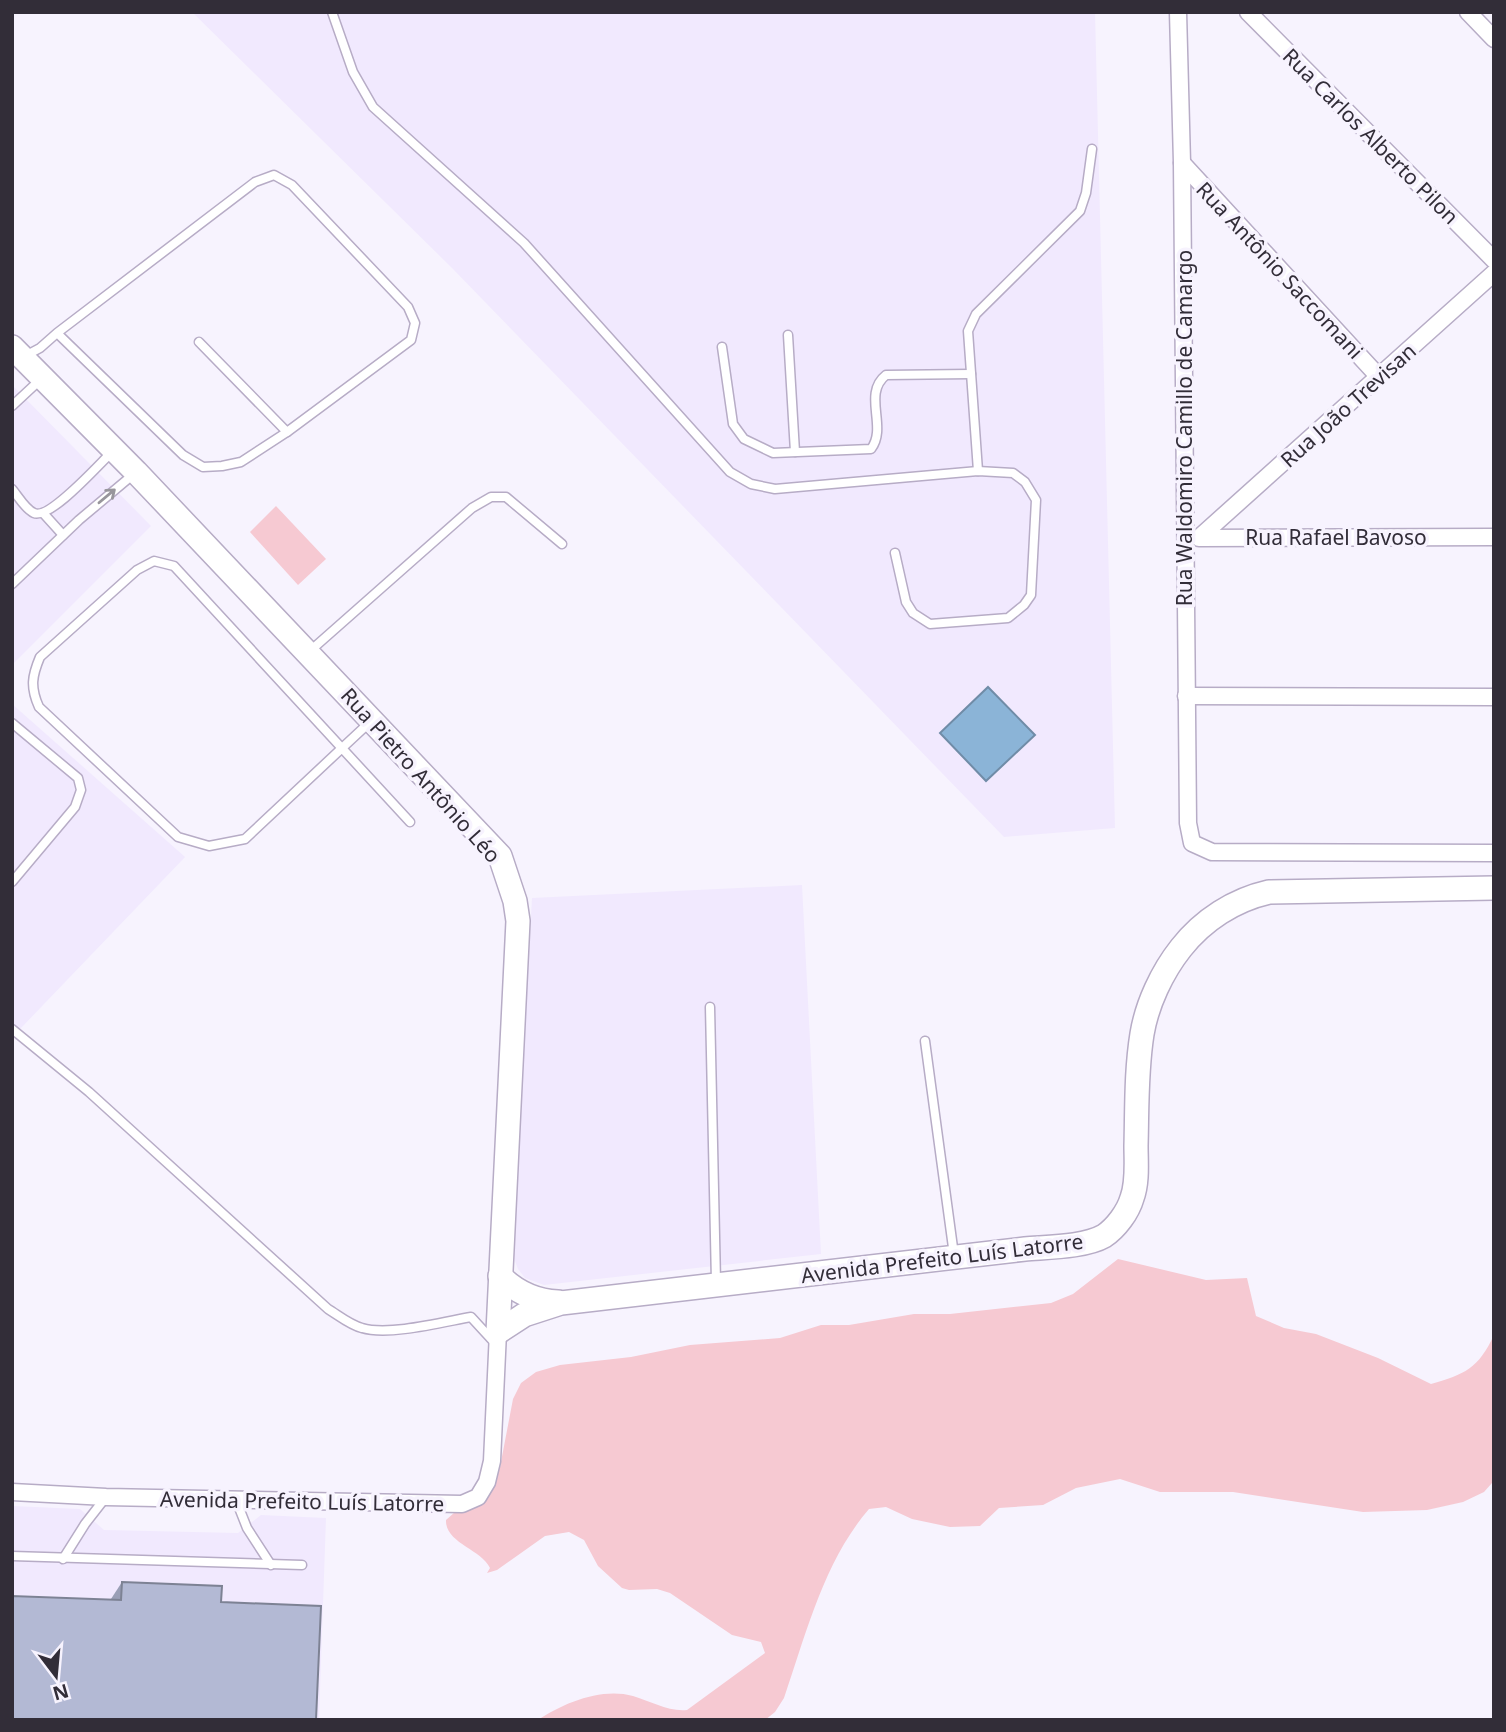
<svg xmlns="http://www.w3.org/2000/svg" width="1506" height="1732" viewBox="0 0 1506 1732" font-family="'Noto Sans',sans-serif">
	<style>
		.built { fill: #f1e9fe }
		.green { fill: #f6c9d2 }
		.water { fill: #8bb4d7; stroke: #708ca7; stroke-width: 2 }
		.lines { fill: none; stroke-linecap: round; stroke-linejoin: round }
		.lane-casing { stroke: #b7acc6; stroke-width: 11 }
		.street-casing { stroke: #b7acc6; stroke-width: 19 }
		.secondary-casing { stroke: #b7acc6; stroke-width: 26 }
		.lane { stroke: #fff; stroke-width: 8 }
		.street { stroke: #fff; stroke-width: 16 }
		.secondary { stroke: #fff; stroke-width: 23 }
		.wall { fill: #9a9fb6 }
		.building { fill: #b3b9d4; stroke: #7d8294; stroke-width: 2 }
		.oneway { stroke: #98969c }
		.labels { text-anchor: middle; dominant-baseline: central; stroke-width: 7; stroke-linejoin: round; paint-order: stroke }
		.street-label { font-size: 21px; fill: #322d38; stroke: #f7f3fe }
	</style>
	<rect width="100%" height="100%" fill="#f7f3fe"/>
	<!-- built -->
	<g class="built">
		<path d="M192,12h903l20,816 -111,9 -552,-569z"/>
		<path d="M12,385l139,141 -139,139z"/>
		<path d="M12,704l173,153 -165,172 -8,2z"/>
		<path d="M802,885l19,369 -277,31 -19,-7 -7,-9 -6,-16 20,-355z"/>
		<path d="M12,1506l68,3 24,21 134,3 23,-18 65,3 -7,202h-307z"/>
	</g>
	<!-- green -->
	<g class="green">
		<path d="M276,506l50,53 -28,26 -48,-53z"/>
		<path d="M1118,1259l88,21 41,-2 9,38 28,12 32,6 62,24 53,26c34,-10 47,-15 63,-49v137l-2,11 -8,9 -21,10 -36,8 -64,2 -130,-20h-73l-40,-13 -44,9 -33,17 -44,3 -19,18 -30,1 -38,-8 -26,-12 -17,2c-45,52 -63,125 -85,189l-9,14 -10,8h-227c25,-17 64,-33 95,-24 17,5 36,16 54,14l78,-57 -4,-11 -29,-7 -62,-42 -13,-4 -28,1 -7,-2 -24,-22 -14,-26 -15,-8 -24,4 -48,34 -10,3 3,-5c-9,-19 -45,-25 -44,-48l9,-8 29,-13 8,-9 8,-23 13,-68 8,-16 15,-11 24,-7 71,-8 59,-12 90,-7 41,-13h28l65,-11h36l101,-11 22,-9z"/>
	</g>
	<!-- water -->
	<path class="water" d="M988,687l47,48 -49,46 -46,-48z"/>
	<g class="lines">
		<defs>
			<g id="lane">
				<path d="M332,12l21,60 20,35 151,136 206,229 21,12 24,5 203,-18 35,2 12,9 11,18 -5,95 -7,10 -16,13 -78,6 -17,-11 -7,-11 -11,-49"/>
				<path d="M788,335l7,117"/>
				<path d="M199,342l88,90"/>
				<path d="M722,347l11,77 11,15 29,14 98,-4c17,-22 -9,-55 15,-74l85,-1"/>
				<path d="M25,356l15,-8 17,-15 198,-151 19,-7 18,10 116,122 7,16 -4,17 -124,92 -46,30 -19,4 -19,1 -20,-12 -126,-122"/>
				<path d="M12,406l29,-27"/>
				<path d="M978,471l-10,-140 8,-17 104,-103 6,-18 6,-44"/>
				<path d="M12,489c6,7 13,20 22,24 16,7 65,-49 79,-62"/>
				<path d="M44,514l19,21"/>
				<path d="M12,584l67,-64 56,-47"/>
				<path d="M310,651l162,-143 19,-11h15l56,47"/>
				<path d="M370,722l-29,27 -96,90 -36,7 -31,-9 -139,-130c-9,-20 -7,-31 1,-50l97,-87 17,-9 20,5 236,256"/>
				<path d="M12,723l66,55 3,12 -6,17 -63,75"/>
				<path d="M710,1007l6,275"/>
				<path d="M12,1029l77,63 239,217c10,6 22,16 34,19 27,8 81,-6 109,-11l23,25"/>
				<path d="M925,1041l29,214"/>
				<path d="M236,1500l11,28 24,37"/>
				<path d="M12,1556l290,9"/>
				<path d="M63,1559l22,-35 21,-27"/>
			</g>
			<g id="street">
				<path d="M1178,12l4,151 6,660 4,20 20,9 282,1"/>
				<path d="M1248,12l246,248"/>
				<path d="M1468,12l26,27"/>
				<path d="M1182,163l197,214"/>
				<path d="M1201,536l293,-263"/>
				<path d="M1199,538l295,-1"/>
				<path d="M1186,696l308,1"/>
				<path d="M12,1492l94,5 356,7 16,-7 9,-15 5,-21 6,-129"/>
			</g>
			<g id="secondary">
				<path d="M12,347l124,125 364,384 15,45 3,20 -20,411"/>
				<path d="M500,1276c16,16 34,25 58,26"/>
				<path d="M498,1332l26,-17 37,-12 464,-54c22,-2 60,-2 79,-13 12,-8 24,-24 28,-38 6,-16 4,-36 4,-52 1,-37 0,-75 6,-112 5,-30 20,-62 39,-86 22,-28 53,-48 88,-56l225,-4"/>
			</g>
		</defs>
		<!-- lane casing -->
		<use href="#lane" class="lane-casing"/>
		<!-- street casing -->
		<use href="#street" class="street-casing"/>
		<!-- secondary casing -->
		<use href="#secondary" class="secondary-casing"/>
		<!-- lane -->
		<use href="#lane" class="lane"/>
		<!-- street -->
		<use href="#street" class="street"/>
		<!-- secondary -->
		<use href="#secondary" class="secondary"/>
	</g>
	<!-- wall -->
	<path class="wall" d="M122,1582l99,20 -110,-3z"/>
	<!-- building -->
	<path class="building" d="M122,1582l100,4 -1,16 100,4 -5,114h-304v-124l109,4z"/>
	<!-- one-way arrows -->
	<defs><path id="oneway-shaft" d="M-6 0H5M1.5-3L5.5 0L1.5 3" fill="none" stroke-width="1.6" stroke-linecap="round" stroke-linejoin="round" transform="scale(1.75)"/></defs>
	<use class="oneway" href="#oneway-shaft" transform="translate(107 496) rotate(-40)"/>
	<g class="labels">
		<!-- street labels -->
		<g class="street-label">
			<text transform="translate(1371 136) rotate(45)">Rua Carlos Alberto Pilon</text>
			<text transform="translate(1280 270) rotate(47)">Rua Antônio Saccomani</text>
			<text transform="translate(1348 405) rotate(-42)">Rua João Trevisan</text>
			<text transform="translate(1184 428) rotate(-90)">Rua Waldomiro Camillo de Camargo</text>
			<text x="1336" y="537">Rua Rafael Bavoso</text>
			<text transform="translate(421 775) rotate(48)">Rua Pietro Antônio Léo</text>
			<text transform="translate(942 1258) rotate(-7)">Avenida Prefeito Luís Latorre</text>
			<text transform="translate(302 1501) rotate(1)">Avenida Prefeito Luís Latorre</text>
		</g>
	</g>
	<!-- border -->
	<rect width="1506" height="1732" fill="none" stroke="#322d38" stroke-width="28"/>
	<!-- north arrow -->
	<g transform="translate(56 1676) rotate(164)" stroke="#f7f3fe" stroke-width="5" paint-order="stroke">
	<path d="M0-5L12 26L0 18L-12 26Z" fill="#322d38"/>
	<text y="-10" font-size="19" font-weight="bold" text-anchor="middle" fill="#322d38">N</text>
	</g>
</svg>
